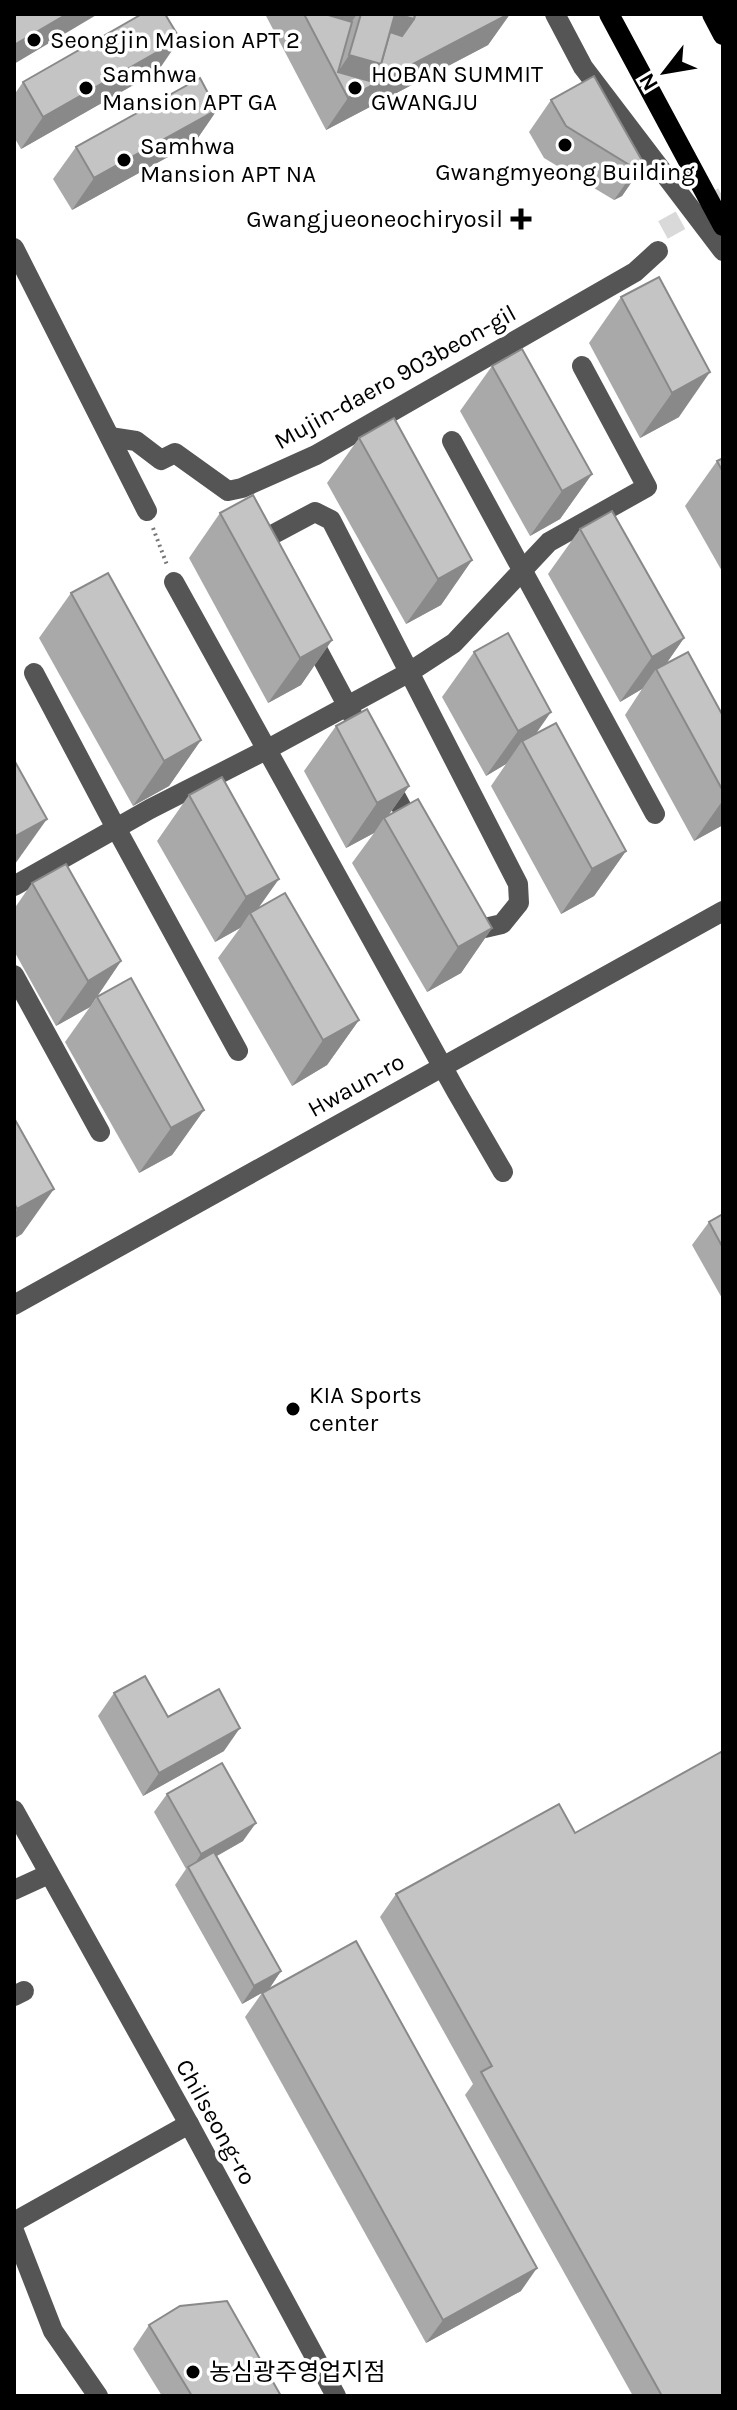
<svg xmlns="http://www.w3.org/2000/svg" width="737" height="2410" viewBox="0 0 737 2410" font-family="Karla,'Noto Sans KR',sans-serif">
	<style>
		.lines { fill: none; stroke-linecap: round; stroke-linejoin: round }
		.minor-tunnel { stroke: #d9d9d9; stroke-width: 20; stroke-dasharray: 20 10; stroke-linecap: butt }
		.path { stroke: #777; stroke-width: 4; stroke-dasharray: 2 4; stroke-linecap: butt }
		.minor { stroke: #555; stroke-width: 20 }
		.major { stroke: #000; stroke-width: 20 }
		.wall { fill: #a9a9a9 }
		.shaded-wall { fill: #898989 }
		.building { fill: #c4c4c4; stroke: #898989; stroke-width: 2 }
		.poi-dot { fill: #000; stroke: #fff; stroke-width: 3 }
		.labels { text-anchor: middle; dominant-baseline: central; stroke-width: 7; stroke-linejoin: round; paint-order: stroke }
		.poi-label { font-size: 24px; fill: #000; stroke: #fff; text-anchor: start }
		.street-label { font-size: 24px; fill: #000; stroke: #fff }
	</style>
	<rect width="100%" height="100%" fill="#fff"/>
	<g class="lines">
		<!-- minor-tunnel -->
		<path class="minor-tunnel" d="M663,230l60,-33"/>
		<!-- path -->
		<path class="path" d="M153,528l14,37"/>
		<!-- minor -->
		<g class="minor">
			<path d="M555,14l28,53 140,184"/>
			<path d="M14,248l133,263"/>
			<path d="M110,437l26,4 25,19 14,-7 53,38 14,-3 74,-33 319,-183 23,-21"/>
			<path d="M452,441l203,373"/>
			<path d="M315,512l16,8 187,364 1,19 -17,21 -26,6 -16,-13 -194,-364 4,-17z"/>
			<path d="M174,582l282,509 47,81"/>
			<path d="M34,673l82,155 122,223"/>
			<path d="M14,886l136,-77 116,-59 142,-77 46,-30 95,-101 98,-55 -65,-121"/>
			<path d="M14,975l86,157"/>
			<path d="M14,1305l709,-394"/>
			<path d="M14,1810l175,314 147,272"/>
			<path d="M14,1890l35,-16"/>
			<path d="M14,1996l10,-5"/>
			<path d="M14,2222l175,-98"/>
			<path d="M14,2231l39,100 45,65"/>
		</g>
		<!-- major -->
		<g class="major">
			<path d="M609,14l114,212"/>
			<path d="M712,14l11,21"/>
		</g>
	</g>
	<!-- wall -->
	<g class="wall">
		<path d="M265,14h245l-22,31 -162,85z"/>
		<path d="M158,71l-137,78 -7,-12v-42l9,-13z"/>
		<path d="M551,100l93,64 -22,32 -8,4 -70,-42 -15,-26z"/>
		<path d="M217,110l-22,32 -123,68 -19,-31 23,-32z"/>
		<path d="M659,277l20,140 -39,21 -51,-95 32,-46z"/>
		<path d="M492,366l100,108 -32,45 -30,17 -70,-125z"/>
		<path d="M359,438l113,122 -31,45 -35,19 -79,-141z"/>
		<path d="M723,458v115l-38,-67 32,-45z"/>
		<path d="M220,513l112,127 -31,45 -33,18 -79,-145z"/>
		<path d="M580,529l104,109 -18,26 57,52v109l-29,16 -69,-126 17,-26 -22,13 -72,-128z"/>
		<path d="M71,593l130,147 -32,46 -36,20 -94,-168z"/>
		<path d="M474,652l152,199 -32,45 -33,18 -70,-128 15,-22 -20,12 -44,-79z"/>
		<path d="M336,726l73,60 -21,30 104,112 -31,45 -34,19 -75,-129 22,-30 -28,15 -42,-77z"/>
		<path d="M189,795l69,114 101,111 -32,45 -35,21 -74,-128 22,-30 -25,14 -58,-101z"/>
		<path d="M32,883l89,78 -31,46 -34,19 -42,-75v-42z"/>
		<path d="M97,997l107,113 -32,45 -33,18 -74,-131z"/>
		<path d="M723,1214v86l-31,-55 17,-23z"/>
		<path d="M114,1693l54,24 56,34 -81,45 -45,-80z"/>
		<path d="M167,1794l76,47 -26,15 64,115 -12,18 -27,15 -67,-119 11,-16 -32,-57z"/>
		<path d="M396,1894l327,502h-90l-168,-301 8,-11 -93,-167z"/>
		<path d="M262,1993l259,298 -95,52 -181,-326z"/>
		<path d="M149,2325l132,71h-119l-29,-47z"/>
	</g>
	<!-- shaded-wall -->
	<g class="shaded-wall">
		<path d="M67,14h31l-84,50v-19z"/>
		<path d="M304,14h53l-27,39z"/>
		<path d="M376,14h134l-22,31 -162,85 22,-32 -12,-23z"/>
		<path d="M180,39l-22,32 -137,78 22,-32z"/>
		<path d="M217,110l-22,32 -123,68 22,-32z"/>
		<path d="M644,164l-22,32 -8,4 22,-31z"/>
		<path d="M710,372l-31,45 -39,21 32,-45z"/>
		<path d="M592,474l-32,45 -30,17 32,-45z"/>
		<path d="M472,560l-31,45 -35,19 32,-45z"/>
		<path d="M684,638l-25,36 -3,-5 -14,20 -22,13 32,-45z"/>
		<path d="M332,640l-31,45 -33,18 32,-45z"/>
		<path d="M551,712l-25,36 -4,-7 -16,23 -20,12 32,-45z"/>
		<path d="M201,740l-32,46 -36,20 31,-45z"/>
		<path d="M409,786l-24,34 -1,-2 -10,15 -28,15 31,-45z"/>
		<path d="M723,800v25l-29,16z"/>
		<path d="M47,819l-32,45 -1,1v-28z"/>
		<path d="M626,851l-32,45 -33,18 31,-45z"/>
		<path d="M279,879l-27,38 -2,-4 -10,15 -25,14 31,-45z"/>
		<path d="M492,928l-31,45 -34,19 31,-45z"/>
		<path d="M121,961l-31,46 -34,19 32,-45z"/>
		<path d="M359,1020l-32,45 -35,21 31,-46z"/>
		<path d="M204,1110l-32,45 -33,18 32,-45z"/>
		<path d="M54,1189l-32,45 -8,5v-25l3,-5z"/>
		<path d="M240,1728l-16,23 -81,45 16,-23z"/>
		<path d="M256,1823l-13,18 -53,30 11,-17z"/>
		<path d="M281,1971l-12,18 -27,15 12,-18z"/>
		<path d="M537,2268l-16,23 -95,52 17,-23z"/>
	</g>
	<!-- building -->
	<g class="building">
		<path d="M14,14h53l-53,31z"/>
		<path d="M142,14h23l15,25 -137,78 -20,-35z"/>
		<path d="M304,14h21l27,8 -14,50 32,9 11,-17 9,-32 12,4 12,-17 1,-5h94l-161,84z"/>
		<path d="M361,14h34l-14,50 -32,-9z"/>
		<path d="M396,14h19l-1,5z"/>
		<path d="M594,76l50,88 -8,5 -70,-43 -15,-26z"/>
		<path d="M200,78l17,32 -123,68 -18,-31z"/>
		<path d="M659,277l51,95 -38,21 -51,-96z"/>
		<path d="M522,349l70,125 -30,17 -70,-125z"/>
		<path d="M394,418l78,142 -34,19 -79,-141z"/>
		<path d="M723,458v14l-6,-11z"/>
		<path d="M253,495l79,145 -32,18 -80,-145z"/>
		<path d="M612,511l72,127 -32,19 -72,-128z"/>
		<path d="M108,573l93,167 -37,21 -93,-168z"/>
		<path d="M508,633l43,79 -33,19 -44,-79z"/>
		<path d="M688,652l35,64v75l-67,-122z"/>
		<path d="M367,709l42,77 -32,17 -41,-77z"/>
		<path d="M556,723l70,128 -34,18 -70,-128z"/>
		<path d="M14,760l33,59 -33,18z"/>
		<path d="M222,777l57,102 -33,18 -57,-102z"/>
		<path d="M418,799l74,129 -34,19 -74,-129z"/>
		<path d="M66,864l55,97 -33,20 -56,-98z"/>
		<path d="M285,893l74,127 -36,20 -73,-127z"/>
		<path d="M131,978l73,132 -33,18 -74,-131z"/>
		<path d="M14,1118l40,71 -37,20 -3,-6z"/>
		<path d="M723,1214v34l-14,-26z"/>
		<path d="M145,1676l23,41 51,-28 21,39 -81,45 -45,-80z"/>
		<path d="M721,1752l2,3v641h-61l-181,-324 11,-6 -96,-172 163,-90 16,29z"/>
		<path d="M222,1763l34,60 -55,31 -34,-60z"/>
		<path d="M214,1852l67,119 -27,15 -66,-119z"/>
		<path d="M356,1941l181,327 -94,52 -181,-327z"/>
		<path d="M227,2301l54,95h-89l-43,-71 31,-19z"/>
	</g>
	<!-- markers -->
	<g class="poi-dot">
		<circle cx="34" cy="40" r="8"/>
		<circle cx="86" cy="88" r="8"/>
		<circle cx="355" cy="88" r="8"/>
		<circle cx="565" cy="145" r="8"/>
		<circle cx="124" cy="160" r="8"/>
		<path d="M517 207h8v8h8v8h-8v8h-8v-8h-8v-8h8z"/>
		<circle cx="293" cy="1409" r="8"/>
		<circle cx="193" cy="2372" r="8"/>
	</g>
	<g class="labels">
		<!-- poi labels -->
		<g class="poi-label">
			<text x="50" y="40">Seongjin Masion APT 2</text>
			<text x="102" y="74">Samhwa<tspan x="102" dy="28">Mansion APT GA</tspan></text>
			<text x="371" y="74">HOBAN SUMMIT<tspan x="371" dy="28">GWANGJU</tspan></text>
			<text x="140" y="146">Samhwa<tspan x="140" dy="28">Mansion APT NA</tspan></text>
			<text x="565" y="172" text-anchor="middle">Gwangmyeong Building</text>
			<text x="503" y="219" text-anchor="end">Gwangjueoneochiryosil</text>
			<text x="309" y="1395">KIA Sports<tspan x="309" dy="28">center</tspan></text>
			<text x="209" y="2372">농심광주영업지점</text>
		</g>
		<!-- street labels -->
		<g class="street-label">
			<text transform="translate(395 377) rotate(-29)">Mujin-daero 903beon-gil</text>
			<text transform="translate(356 1085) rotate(-29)">Hwaun-ro</text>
			<text transform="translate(216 2122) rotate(61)">Chilseong-ro</text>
		</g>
	</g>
	<!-- border -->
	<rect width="737" height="2410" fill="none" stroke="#000000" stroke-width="32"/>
	<!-- north arrow -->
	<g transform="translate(665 72) rotate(239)" stroke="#ffffff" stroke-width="6" paint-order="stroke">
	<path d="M0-6L14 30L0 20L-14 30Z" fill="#000000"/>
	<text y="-12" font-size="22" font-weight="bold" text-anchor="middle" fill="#000000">N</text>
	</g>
</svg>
